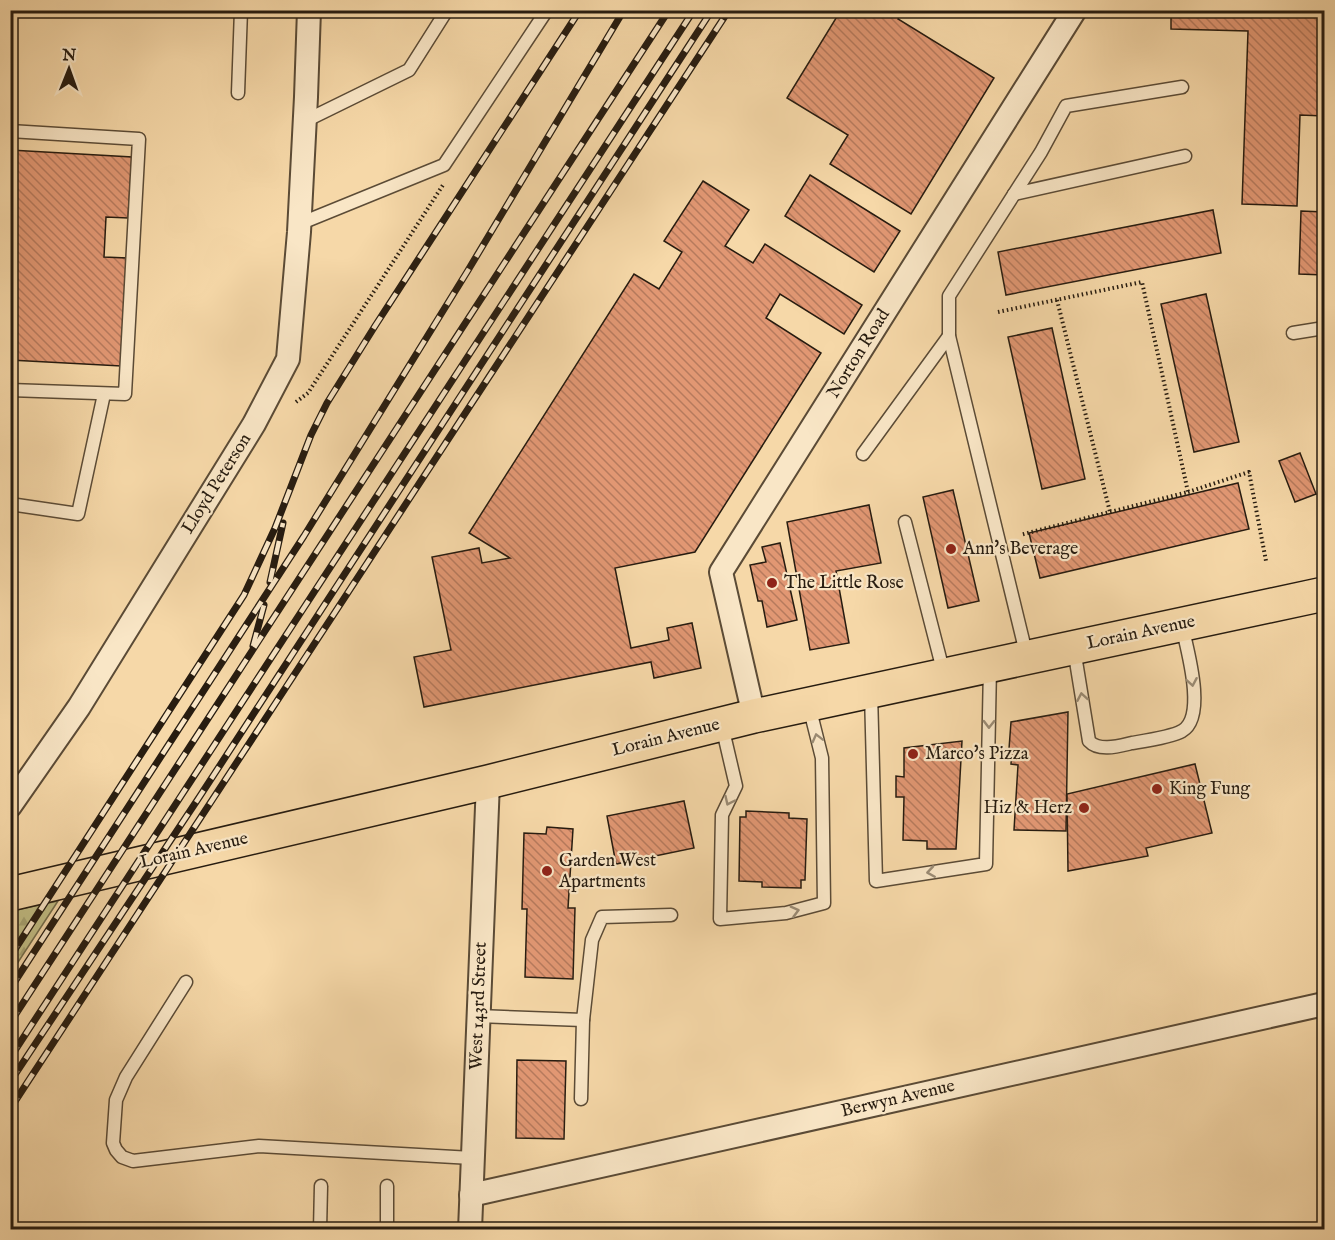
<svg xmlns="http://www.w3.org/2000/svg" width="1335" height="1240" viewBox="0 0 1335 1240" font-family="'IM FELL English',serif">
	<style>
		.forest { fill: url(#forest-firs); stroke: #746c4a; stroke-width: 1.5 }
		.building { fill: url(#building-back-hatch); stroke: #271c10; stroke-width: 1.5 }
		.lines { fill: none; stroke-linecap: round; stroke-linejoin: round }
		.service-casing { stroke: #5b4b36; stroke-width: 15 }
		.minor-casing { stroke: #5b4b36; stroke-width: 26 }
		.primary-casing { stroke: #271c10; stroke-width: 36 }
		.path { stroke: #271c10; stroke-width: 4; stroke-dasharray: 1.5 3; stroke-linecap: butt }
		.service { stroke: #f9e6c6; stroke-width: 12 }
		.minor { stroke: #f9e6c6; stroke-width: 22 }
		.primary { stroke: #f6d8a8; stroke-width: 33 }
		.rail-casing { stroke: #271c10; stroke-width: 7 }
		.rail { stroke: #f9e6c6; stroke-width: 4.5; stroke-dasharray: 14; stroke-linecap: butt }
		.oneway { stroke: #9a8b74 }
		.poi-dot { fill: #8f2418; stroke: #f9e6c6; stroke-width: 2 }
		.labels { text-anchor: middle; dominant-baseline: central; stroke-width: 4.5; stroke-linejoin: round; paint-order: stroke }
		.street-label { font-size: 18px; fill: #271c10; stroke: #f9e6c6 }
		.poi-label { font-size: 18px; fill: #271c10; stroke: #f9e6c6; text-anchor: start }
	</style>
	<defs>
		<pattern id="forest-firs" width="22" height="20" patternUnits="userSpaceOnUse" patternTransform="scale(1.5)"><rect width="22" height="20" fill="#c1bd84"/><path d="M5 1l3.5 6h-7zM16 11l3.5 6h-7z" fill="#a6a271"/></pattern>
		<pattern id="building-back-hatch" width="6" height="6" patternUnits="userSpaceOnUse" patternTransform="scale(1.5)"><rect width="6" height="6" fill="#e19773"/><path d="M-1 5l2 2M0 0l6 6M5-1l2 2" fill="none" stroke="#b67a5d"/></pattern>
	</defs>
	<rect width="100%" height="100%" fill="#f6d8a8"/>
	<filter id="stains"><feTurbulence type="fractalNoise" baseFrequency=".00333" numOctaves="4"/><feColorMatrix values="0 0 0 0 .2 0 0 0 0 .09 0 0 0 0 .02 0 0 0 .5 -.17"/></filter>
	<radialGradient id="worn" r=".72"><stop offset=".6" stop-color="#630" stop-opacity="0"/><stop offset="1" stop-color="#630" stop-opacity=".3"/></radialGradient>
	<!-- forest -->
	<path class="forest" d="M58,901l-47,72v-62z"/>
	<!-- building -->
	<g class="building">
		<path d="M841,10h62l-5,9 96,59 -83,136 -81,-50 18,-29 -61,-37z"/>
		<path d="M1171,10h153v106l-24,-1 -3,91 -55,-2 6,-173 -77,-2z"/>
		<path d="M10,150l122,7 -4,61 -22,-1 -2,40 23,1 -6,108 -111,-6z"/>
		<path d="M810,175l90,56 -26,41 -89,-56z"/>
		<path d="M703,181l46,29 -24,36 28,17 12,-19 97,61 -18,29 -64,-40 -14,24 55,35 -126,199 -80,16 16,80 38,-8 -2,-12 25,-5 9,45 -47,10 -3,-16 -227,45 -10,-50 37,-7 -19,-93 47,-9 3,15 28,-5 -41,-25 165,-259 25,15 23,-37 -18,-11z"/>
		<path d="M1213,210l8,43 -215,42 -8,-43z"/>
		<path d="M1301,211l23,1v63l-25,-1z"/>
		<path d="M1206,294l33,148 -45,10 -33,-148z"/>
		<path d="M1052,328l33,151 -43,10 -34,-152z"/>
		<path d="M1300,453l16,41 -21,8 -16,-41z"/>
		<path d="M1238,483l11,46 -209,49 -11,-45z"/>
		<path d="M953,490l26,111 -31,7 -25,-111z"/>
		<path d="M869,505l12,58 -45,8 13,72 -39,7 -23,-128z"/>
		<path d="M780,543l17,77 -30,7 -5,-26h-4l-8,-36 16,-3 -4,-15z"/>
		<path d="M1068,712l-2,119 -52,-1 4,-65 -7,-1 1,-14 -3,-1 2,-27z"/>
		<path d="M962,741l-6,108h-29v-8l-24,-1 1,-43h-8v-21l8,1v-29z"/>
		<path d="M1195,764l17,69 -66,15 2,8 -80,15 -1,-77z"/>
		<path d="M684,801l10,47 -78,16 -9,-48z"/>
		<path d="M746,811l43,2v5l18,1 -2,61h-4v8l-39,-1v-5l-23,-1 1,-64h6z"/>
		<path d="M547,827l26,2 -5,79h7l-2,71 -48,-2 2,-68h-5l2,-76 22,1z"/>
		<path d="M517,1060l49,1 -2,78 -48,-1z"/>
	</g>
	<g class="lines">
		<defs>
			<g id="service">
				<path d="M238,93l3,-83"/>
				<path d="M305,121l104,-51 38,-60"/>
				<path d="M10,131l129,8 -14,255 -115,-4"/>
				<path d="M1014,194l171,-38"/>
				<path d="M299,224l145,-59 103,-155"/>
				<path d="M1293,333l31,-5"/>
				<path d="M863,454l86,-118"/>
				<path d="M10,504l68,10 26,-120"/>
				<path d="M905,522l39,152"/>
				<path d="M1074,649l15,92c10,11 30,5 43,2 12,-2 40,-6 50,-12 25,-14 5,-82 0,-105"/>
				<path d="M1027,657l-78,-321v-40l92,-144 25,-46 116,-19"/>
				<path d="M871,693l5,188 110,-17 4,-197"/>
				<path d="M722,726l14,60 -14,29 -2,104 66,-6 38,-10 -2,-145 -13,-52"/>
				<path d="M186,982l-60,95 -10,23 -3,43 3,7 6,7 11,4 126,-15 213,12"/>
				<path d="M478,1016l105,4 9,-80 10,-23 69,-2"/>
				<path d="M581,1099l2,-79"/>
				<path d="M320,1230l1,-44"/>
				<path d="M387,1230v-44"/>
			</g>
			<g id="minor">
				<path d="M754,716l-33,-144 354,-562"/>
				<path d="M10,806l69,-99 175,-283 34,-65 11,-127 7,-135 3,-87"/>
				<path d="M471,1195l853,-191"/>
				<path d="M470,1230l18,-448"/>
			</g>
			<path id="primary" d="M10,894l478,-112 266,-66 570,-122"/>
		</defs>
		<!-- service casing -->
		<use href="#service" class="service-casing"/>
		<!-- minor casing -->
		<use href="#minor" class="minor-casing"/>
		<!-- primary casing -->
		<use href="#primary" class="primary-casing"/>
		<!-- path -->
		<g class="path">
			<path d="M1057,300l53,212"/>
			<path d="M998,312l144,-30 46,210 -168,43"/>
			<path d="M296,402l12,-9 135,-208"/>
			<path d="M1188,492l61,-20 17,89"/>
		</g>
		<!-- service -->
		<use href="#service" class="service"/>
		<!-- minor -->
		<use href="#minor" class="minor"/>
		<!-- primary -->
		<use href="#primary" class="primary"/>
		<defs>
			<g id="rail">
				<path d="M270,582l13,-59"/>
				<path d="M253,646l11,-41"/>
				<path d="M10,957l234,-362 31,-67 36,-93 16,-32 48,-77 205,-316"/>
				<path d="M10,989l294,-453 163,-264 157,-262"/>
				<path d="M10,1023l659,-1013"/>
				<path d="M10,1058l684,-1048"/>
				<path d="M10,1082l190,-286 512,-786"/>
				<path d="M10,1109l719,-1099"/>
			</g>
		</defs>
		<!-- rail casing -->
		<use href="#rail" class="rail-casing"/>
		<!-- rail -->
		<use href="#rail" class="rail"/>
	</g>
	<!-- one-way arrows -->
	<defs><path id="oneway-chevron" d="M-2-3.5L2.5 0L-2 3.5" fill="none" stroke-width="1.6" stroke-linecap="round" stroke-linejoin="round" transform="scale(1.5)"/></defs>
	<g class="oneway">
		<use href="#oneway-chevron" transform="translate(1192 682) rotate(80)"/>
		<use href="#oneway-chevron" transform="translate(1082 697) rotate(-100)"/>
		<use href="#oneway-chevron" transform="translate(989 724) rotate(91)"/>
		<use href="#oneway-chevron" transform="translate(817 738) rotate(-104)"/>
		<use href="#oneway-chevron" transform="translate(729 801) rotate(115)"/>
		<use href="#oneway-chevron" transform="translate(931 872) rotate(171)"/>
		<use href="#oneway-chevron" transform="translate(795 911) rotate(-15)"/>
	</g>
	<!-- markers -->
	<g class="poi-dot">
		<circle cx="951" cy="549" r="6"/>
		<circle cx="772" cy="583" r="6"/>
		<circle cx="913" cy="754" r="6"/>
		<circle cx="1157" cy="789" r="6"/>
		<circle cx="1084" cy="808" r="6"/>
		<circle cx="547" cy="871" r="6"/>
	</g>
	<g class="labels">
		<!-- street labels -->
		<g class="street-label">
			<text transform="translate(859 354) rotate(-58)">Norton Road</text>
			<text transform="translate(217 484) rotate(-58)">Lloyd Peterson</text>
			<text transform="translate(1141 633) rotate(-12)">Lorain Avenue</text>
			<text transform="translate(666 738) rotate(-14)">Lorain Avenue</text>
			<text transform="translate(194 851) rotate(-13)">Lorain Avenue</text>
			<text transform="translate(479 1006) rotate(-88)">West 143rd Street</text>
			<text transform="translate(898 1099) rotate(-13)">Berwyn Avenue</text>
		</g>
		<!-- poi labels -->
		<g class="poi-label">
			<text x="963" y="549">Ann's Beverage</text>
			<text x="784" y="583">The Little Rose</text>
			<text x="925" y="754">Marco's Pizza</text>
			<text x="1169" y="789">King Fung</text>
			<text x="1072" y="808" text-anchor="end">Hiz &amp; Herz</text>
			<text x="559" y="861">Garden West<tspan x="559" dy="21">Apartments</tspan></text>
		</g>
	</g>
	<!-- margin -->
	<rect width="1335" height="1240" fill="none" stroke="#f6d8a8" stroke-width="36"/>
	<rect x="12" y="12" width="1311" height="1216" fill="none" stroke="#271c10" stroke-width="3"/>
	<rect x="18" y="18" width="1299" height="1204" fill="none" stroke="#271c10" stroke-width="1.5"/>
	<!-- north arrow -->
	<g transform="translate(69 69) rotate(1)" stroke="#f9e6c6" stroke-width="4.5" paint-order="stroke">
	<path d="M0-4.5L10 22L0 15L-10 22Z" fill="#271c10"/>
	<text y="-9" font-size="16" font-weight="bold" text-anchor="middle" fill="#271c10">N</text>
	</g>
	<rect width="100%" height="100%" filter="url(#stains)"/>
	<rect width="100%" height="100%" fill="url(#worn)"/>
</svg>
